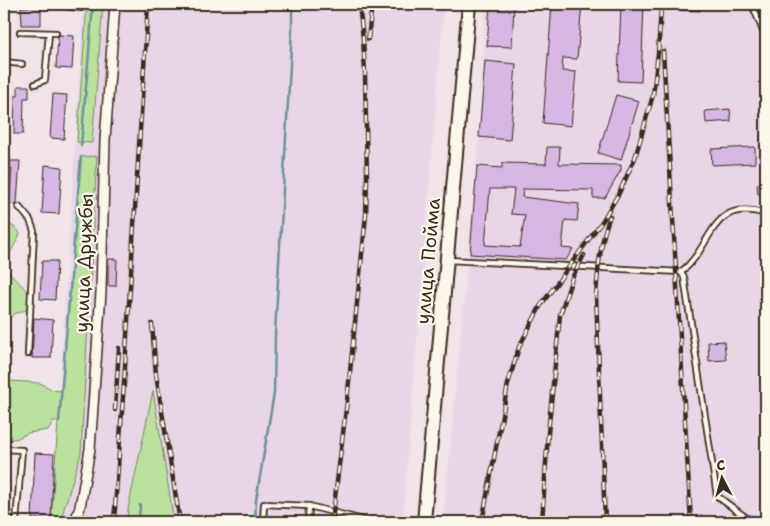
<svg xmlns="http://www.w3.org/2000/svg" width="770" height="526" viewBox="0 0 770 526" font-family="'Shantell Sans',sans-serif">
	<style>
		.built { fill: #e8d6e7 }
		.green { fill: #bae29e; stroke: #7a865e }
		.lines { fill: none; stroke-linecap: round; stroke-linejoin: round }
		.stream { stroke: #6c919a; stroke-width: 2.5 }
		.building { fill: #d6b6e3; stroke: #3b2a1e; fill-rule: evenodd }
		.service-casing { stroke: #3b2a1e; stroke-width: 8 }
		.minor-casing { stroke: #3b2a1e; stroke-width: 12 }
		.secondary-casing { stroke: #3b2a1e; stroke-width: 16 }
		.service { stroke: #fbf7ec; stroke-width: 4.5 }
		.minor { stroke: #fbf7ec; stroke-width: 9 }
		.secondary { stroke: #fbf7ec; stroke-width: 12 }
		.rail-casing { stroke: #3b2a1e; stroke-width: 4.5 }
		.rail { stroke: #fbf7ec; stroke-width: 2.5; stroke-dasharray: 8; stroke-linecap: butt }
		.labels { text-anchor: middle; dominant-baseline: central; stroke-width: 4.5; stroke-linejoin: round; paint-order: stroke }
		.street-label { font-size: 19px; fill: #3b2a1e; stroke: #fbf7ec }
	</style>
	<rect width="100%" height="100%" fill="#f0e4e9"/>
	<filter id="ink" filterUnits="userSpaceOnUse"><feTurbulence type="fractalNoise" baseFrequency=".02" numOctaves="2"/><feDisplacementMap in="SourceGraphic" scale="10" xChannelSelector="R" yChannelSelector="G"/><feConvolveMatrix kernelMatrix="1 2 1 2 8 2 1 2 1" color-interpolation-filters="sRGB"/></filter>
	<g filter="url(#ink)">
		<!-- built -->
		<g class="built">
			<path d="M84,4h360l-41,512h7l-1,6h-358z"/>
			<path d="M486,4h280v518h-323l36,-385z"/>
		</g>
		<!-- green -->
		<g class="green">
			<path d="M87,4h16l-11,139 -15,-1z"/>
			<path d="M97,156l-16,297 -21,69h-9l7,-100 -5,-1 -5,9 -20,3 -12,6h-12v-53l7,-5 29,2 13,7 8,1 20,-234z"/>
			<path d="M6,222l11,7 3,5c-5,12 -13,21 -15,34l28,29 2,7 -9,6 -12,4 -10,9v-100z"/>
			<path d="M153,391l21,131h-47l1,-13z"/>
		</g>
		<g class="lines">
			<!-- stream -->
			<g class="stream">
				<path d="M81,146l12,-142"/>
				<path d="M59,422l22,-265"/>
				<path d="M139,522l1,-17"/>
				<path d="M255,522l1,-22 18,-107 1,-59 17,-304v-26"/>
			</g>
		</g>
		<!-- building -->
		<g class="building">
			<path d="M490,4h24l-2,43 -25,-1z"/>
			<path d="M552,4h30l-5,55 -14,-1 -1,13 14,1 -5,54 -28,-3z"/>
			<path d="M621,4h23l-3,78 -23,-1z"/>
			<path d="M677,4h23v7l-23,-1z"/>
			<path d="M41,6v19h-19l-1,-18z"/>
			<path d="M60,35l14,1 -2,33 -16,-1 2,-31z"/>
			<path d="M485,61l31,3 -6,76 -31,-3z"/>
			<path d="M18,86h11v12h-5l-1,36h-9l1,-38h3z"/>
			<path d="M53,94l14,1 -3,44 -14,-1z"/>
			<path d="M616,95l23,6 -18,59 -23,-7z"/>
			<path d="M730,109l1,12 -25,2 -1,-12z"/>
			<path d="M547,147h13l-1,17 62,1v5l-16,28h-12v-8l-70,-1 -1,8 57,7 -2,17 -12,-1 -3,28 11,1 -7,11 -96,-6 7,-88 25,2v-5l44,1zM490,189h24l-3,25 14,1 -5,32 -35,-2z"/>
			<path d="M755,147v16l-43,2 -1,-16z"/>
			<path d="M10,161h10l-3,42 -1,1h-7l3,-35h-2z"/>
			<path d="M45,165l17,2 -3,47 -17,-1z"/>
			<path d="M766,183v10l-8,1 -1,-10z"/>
			<path d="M108,259h9l-1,27h-8z"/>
			<path d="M42,261h15l-2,39 -15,-1z"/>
			<path d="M34,318l19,2 -2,38h-19z"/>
			<path d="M724,341l2,19 -17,1 -1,-19z"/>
			<path d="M35,453l19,1 -3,65h-19z"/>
		</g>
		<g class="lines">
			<defs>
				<g id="service">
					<path d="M49,4l32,4"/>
					<path d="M752,4l14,34"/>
					<path d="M20,32l36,1"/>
					<path d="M4,62l18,2"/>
					<path d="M35,84l10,-4 4,-47"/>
					<path d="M4,182l1,-25"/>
					<path d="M19,207l11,13 4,11 -6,123"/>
					<path d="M448,260l233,12 3,5 33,219 31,23 18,2"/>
					<path d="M681,272c34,-27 28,-75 85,-58"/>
					<path d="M4,449l18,1 -6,72"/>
					<path d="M263,522l1,-18 45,2 62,16"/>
					<path d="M308,522l1,-16"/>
				</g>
				<path id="minor" d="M75,522l5,-15 10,-58 11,-157 4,-152 10,-136"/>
				<path id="secondary" d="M424,522l45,-518"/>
			</defs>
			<!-- service casing -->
			<use href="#service" class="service-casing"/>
			<!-- minor casing -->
			<use href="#minor" class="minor-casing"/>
			<!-- secondary casing -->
			<use href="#secondary" class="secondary-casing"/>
			<!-- service -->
			<use href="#service" class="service"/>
			<!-- minor -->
			<use href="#minor" class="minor"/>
			<!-- secondary -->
			<use href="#secondary" class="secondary"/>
			<defs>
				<g id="rail">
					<path d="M368,39l4,-35"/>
					<path d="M663,51l28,471"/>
					<path d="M152,324l4,51 24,147"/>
					<path d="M115,410l4,-62"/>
					<path d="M114,522l10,-139 24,-379"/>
					<path d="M332,522l15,-121 19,-186 1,-35 -2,-108 -2,-33 -4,-35"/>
					<path d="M482,522l26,-138 11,-37 22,-42 62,-85 16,-27 16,-35 18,-63 5,-42 3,-45"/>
					<path d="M542,522l6,-89 12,-118 12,-37 12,-23"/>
					<path d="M605,522l-9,-227c2,-25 4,-54 14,-79"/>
				</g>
			</defs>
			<!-- rail casing -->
			<use href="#rail" class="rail-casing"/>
			<!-- rail -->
			<use href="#rail" class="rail"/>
		</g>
	</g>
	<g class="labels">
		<!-- street labels -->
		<g class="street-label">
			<text transform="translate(428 261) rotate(-85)">улица Пойма</text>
			<text transform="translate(84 263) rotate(-88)">улица Дружбы</text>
		</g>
	</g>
	<!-- margin -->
	<rect width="770" height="526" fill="none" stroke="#fbf7ec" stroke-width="20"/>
	<rect x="10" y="10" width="750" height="506" fill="none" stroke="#3b2a1e" stroke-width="2" filter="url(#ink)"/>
	<!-- north arrow -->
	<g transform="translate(722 478) rotate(354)" stroke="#fbf7ec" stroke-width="4" paint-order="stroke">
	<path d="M0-4L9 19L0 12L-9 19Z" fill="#3b2a1e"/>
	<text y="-8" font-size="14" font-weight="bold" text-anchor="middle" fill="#3b2a1e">С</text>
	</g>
</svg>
